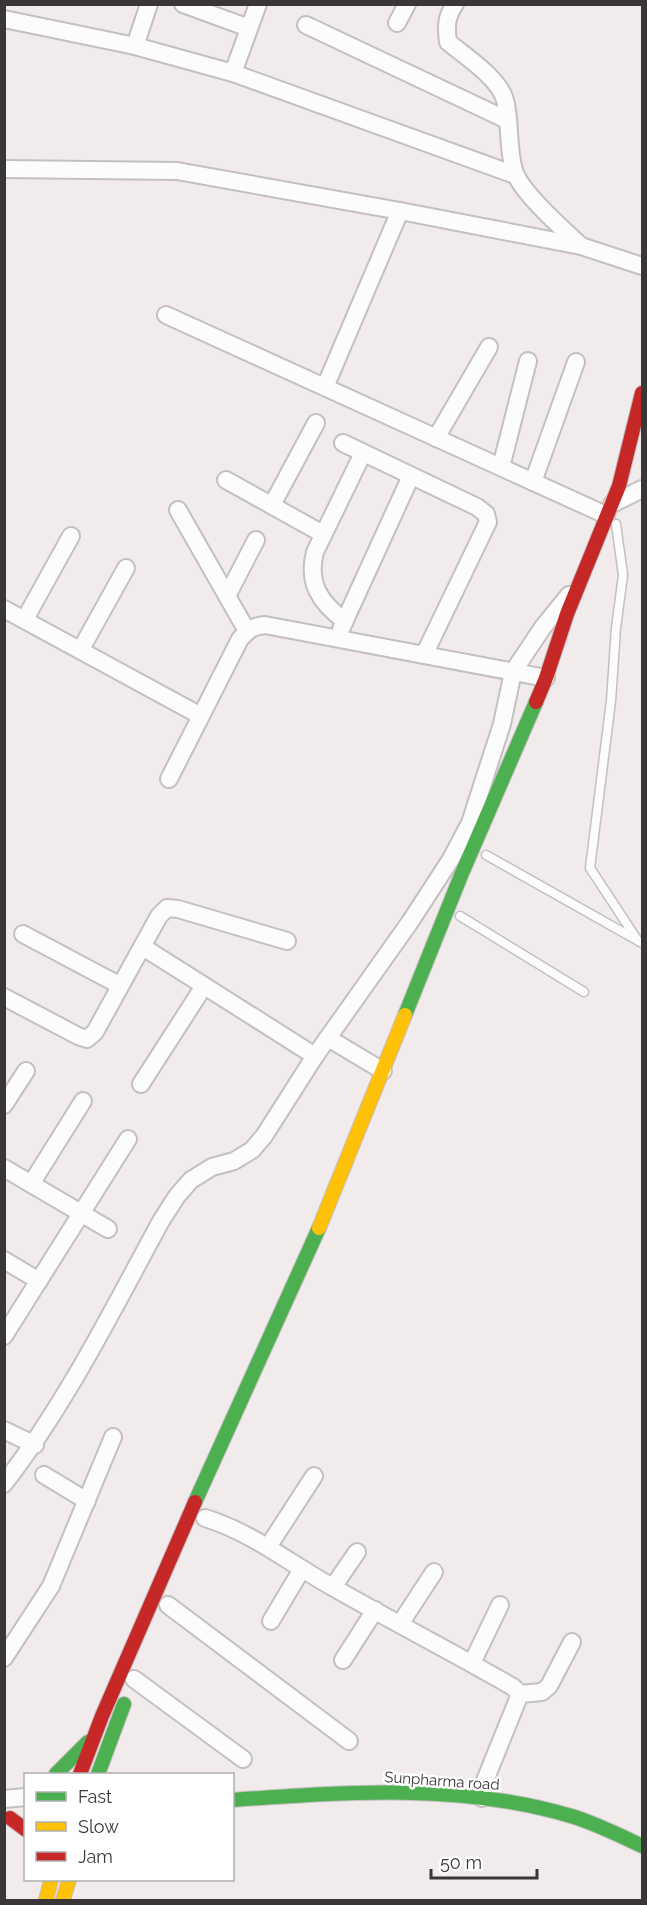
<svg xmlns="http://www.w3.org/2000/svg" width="647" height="1905" viewBox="0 0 647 1905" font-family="Raleway,sans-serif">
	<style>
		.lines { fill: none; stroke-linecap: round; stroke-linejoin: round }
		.lane-casing { stroke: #c4c0c0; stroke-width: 11 }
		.street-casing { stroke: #c4c0c0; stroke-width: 20 }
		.fast-casing { stroke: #c4c0c0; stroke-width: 16 }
		.slow-casing { stroke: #c4c0c0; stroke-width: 16 }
		.jam-casing { stroke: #c4c0c0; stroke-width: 16 }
		.lane { stroke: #fdfcfc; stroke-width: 8 }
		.street { stroke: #fdfcfc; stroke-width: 16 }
		.fast { stroke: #4caf50; stroke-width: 14 }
		.slow { stroke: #ffc107; stroke-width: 14 }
		.jam { stroke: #c62828; stroke-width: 14 }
		.labels { text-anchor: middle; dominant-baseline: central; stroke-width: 5; stroke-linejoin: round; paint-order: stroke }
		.street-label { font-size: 15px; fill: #3a3636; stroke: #fff }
	</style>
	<rect width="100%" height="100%" fill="#f1ebeb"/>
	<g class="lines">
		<defs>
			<g id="lane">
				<path d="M616,524l7,51 -7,53 -5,73 -21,167 48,73 4,2"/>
				<path d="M486,855l149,84"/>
				<path d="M460,916l124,76"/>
			</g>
			<g id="street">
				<path d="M183,4l66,24"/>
				<path d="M258,4l-25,69 282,102"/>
				<path d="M455,4c-9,13 -9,23 -7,38 17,14 51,36 57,58 6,22 2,51 10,73 8,21 48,56 65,72"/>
				<path d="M4,19l131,27 98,27"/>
				<path d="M397,23l10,-19"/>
				<path d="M306,25l201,95"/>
				<path d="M135,46l14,-42"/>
				<path d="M4,169l173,2 223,40 181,35 61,20"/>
				<path d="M166,315l440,200"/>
				<path d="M325,387l75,-176"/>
				<path d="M436,438l53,-91"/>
				<path d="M343,443l134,64 9,7 2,8 -64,133"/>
				<path d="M501,467l27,-106"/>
				<path d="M226,480l97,54"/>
				<path d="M533,482l43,-120"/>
				<path d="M612,504l30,-15"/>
				<path d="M272,505l44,-82"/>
				<path d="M178,510l69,121"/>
				<path d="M227,596l29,-56"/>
				<path d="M4,609l197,107"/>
				<path d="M25,619l46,-83"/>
				<path d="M345,621c-25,-18 -38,-38 -30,-69l48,-99"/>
				<path d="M341,629l70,-153"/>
				<path d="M81,649l45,-81"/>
				<path d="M169,779l71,-140c8,-9 13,-13 25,-14l281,53"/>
				<path d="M23,934l96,51"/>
				<path d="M143,947l172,109"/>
				<path d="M4,997l74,39 9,3 8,-7 64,-116 8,-8 11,1 109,32"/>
				<path d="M328,1038l55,33"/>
				<path d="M141,1084l63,-98"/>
				<path d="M4,1105l22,-34"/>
				<path d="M4,1168l104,61"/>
				<path d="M31,1184l52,-83"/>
				<path d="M4,1260l35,21"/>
				<path d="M4,1336l124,-197"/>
				<path d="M4,1430l31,15"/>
				<path d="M44,1475l43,26"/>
				<path d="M4,1484c63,-82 108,-173 157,-263l16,-25 14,-16 21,-13 22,-6 18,-11 12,-14 51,-80 95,-134 41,-63 19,-36 32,-99 11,-52 30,-45 26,-32"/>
				<path d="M205,1518c46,14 83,44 124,67 61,35 123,67 184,102l7,7 -36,89 -2,15"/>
				<path d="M268,1547l46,-71"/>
				<path d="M333,1587l24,-35"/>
				<path d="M168,1605l181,136"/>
				<path d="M271,1621l31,-52"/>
				<path d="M400,1624l34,-52"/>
				<path d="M4,1658l47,-72 62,-149"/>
				<path d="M343,1660l32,-50"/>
				<path d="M472,1663l28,-58"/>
				<path d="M134,1679l109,80"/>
				<path d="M520,1694l22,-2 7,-6 23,-44"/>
				<path d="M4,1799l22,-2"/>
			</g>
			<g id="fast">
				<path d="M405,1015l57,-142 74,-171"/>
				<path d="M195,1502l124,-274"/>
				<path d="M56,1774l32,-32"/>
				<path d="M98,1774l26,-70"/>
				<path d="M232,1800c113,-8 229,-17 339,16 24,7 48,19 71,30"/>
			</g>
			<g id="slow">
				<path d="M319,1228l86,-213"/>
				<path d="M46,1900l5,-20"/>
				<path d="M63,1900l6,-20"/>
			</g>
			<g id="jam">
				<path d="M536,702l10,-24 21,-64 52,-128 23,-93"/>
				<path d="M80,1774l22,-58 93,-214"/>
				<path d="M10,1818l16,12"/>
			</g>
		</defs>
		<!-- lane casing -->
		<use href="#lane" class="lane-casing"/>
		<!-- street casing -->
		<use href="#street" class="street-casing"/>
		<!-- fast casing -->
		<use href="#fast" class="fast-casing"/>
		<!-- slow casing -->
		<use href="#slow" class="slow-casing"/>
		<!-- jam casing -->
		<use href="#jam" class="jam-casing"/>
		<!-- lane -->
		<use href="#lane" class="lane"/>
		<!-- street -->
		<use href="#street" class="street"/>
		<!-- fast -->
		<use href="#fast" class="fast"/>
		<!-- slow -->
		<use href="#slow" class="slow"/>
		<!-- jam -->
		<use href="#jam" class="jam"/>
	</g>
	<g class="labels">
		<!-- street labels -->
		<g class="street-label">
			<text transform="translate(442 1781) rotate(4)">Sunpharma road</text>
		</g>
	</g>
	<!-- border -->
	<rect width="647" height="1905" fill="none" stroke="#3a3636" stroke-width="12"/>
	<!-- legend -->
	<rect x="24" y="1773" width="210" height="108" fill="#ffffff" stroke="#b0afaf" stroke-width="1.5"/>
	<rect x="36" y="1792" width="30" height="9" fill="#4caf50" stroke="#b0afaf" stroke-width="1.5"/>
	<text x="78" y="1803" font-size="18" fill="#3a3636">Fast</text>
	<rect x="36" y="1822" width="30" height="9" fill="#ffc107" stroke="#b0afaf" stroke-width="1.5"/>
	<text x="78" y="1833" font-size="18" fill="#3a3636">Slow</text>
	<rect x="36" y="1852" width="30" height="9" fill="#c62828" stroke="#b0afaf" stroke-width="1.5"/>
	<text x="78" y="1863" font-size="18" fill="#3a3636">Jam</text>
	<!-- scale -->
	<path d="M431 1869v9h106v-9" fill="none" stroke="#3a3636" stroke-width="3"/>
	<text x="440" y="1869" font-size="18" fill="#3a3636" stroke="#ffffff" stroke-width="4.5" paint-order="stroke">50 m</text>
</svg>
